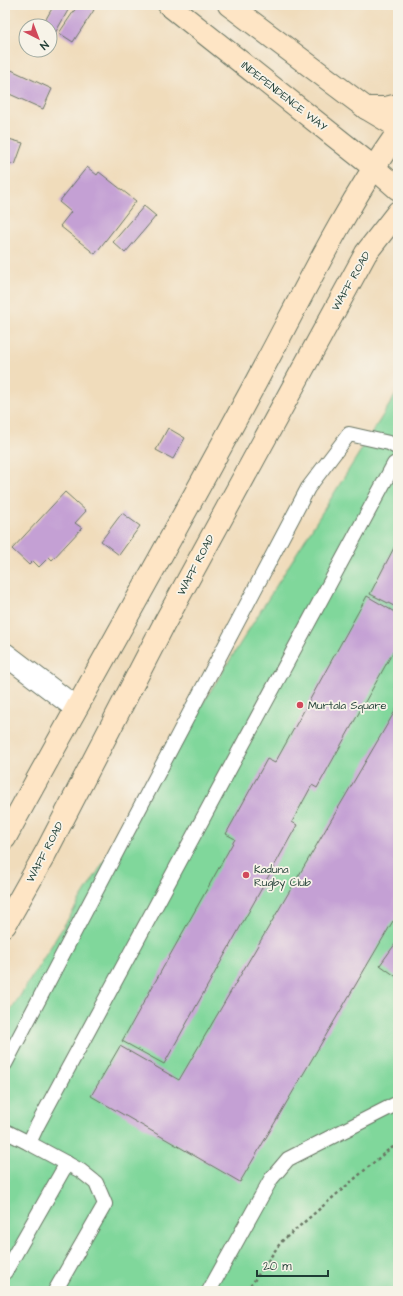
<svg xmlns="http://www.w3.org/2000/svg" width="403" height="1296" viewBox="0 0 403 1296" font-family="'Architects Daughter',sans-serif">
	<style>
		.green { fill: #80d79b; stroke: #508a68 }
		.building { fill: #c4a0d4 }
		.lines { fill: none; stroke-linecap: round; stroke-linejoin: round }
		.lane-casing { stroke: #687563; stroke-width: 16 }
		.street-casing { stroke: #687563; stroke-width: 24 }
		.secondary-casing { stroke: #687563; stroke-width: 24 }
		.path { stroke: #687563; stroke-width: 2.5; stroke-dasharray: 3 3; stroke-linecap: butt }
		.lane { stroke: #fff; stroke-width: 14 }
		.street { stroke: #fff; stroke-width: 22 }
		.secondary { stroke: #fee5c5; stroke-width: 22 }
		.poi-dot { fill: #d1495b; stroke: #f7f3e8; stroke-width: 1.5 }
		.labels { text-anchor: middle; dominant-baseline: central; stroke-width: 3.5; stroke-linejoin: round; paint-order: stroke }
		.street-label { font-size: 11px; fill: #1f3d34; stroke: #f7f3e8 }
		.poi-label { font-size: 11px; fill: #1f3d34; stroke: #f7f3e8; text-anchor: start }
	</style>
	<rect width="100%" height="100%" fill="#f7f3e8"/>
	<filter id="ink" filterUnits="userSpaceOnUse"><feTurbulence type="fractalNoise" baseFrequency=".025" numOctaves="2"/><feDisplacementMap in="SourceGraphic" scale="8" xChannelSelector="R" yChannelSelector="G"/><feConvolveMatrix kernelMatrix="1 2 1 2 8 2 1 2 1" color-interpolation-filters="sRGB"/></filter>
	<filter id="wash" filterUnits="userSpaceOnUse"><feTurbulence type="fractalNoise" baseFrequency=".012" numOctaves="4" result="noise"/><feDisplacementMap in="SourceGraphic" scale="16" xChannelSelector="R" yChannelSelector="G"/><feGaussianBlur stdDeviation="0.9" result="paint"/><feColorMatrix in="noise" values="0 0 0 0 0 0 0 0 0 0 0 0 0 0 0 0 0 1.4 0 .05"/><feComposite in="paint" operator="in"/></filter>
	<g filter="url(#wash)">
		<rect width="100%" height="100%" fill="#f0dcbb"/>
		<!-- green -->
		<path class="green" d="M398,391v900h-393v-271z"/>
		<g id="blocks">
			<!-- building -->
			<g class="building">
				<path d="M54,5h17l-17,30 -4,-2v-7h-8z"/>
				<path d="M78,5h8l8,5 -21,32 -14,-9z"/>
				<path d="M5,67l47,22 -9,20 -38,-17z"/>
				<path d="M5,138l18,5 -8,22 -10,-3z"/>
				<path d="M87,167l10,8 2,-3 37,29 -41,53 -35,-28 11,-14 -12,-10z"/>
				<path d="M144,206l12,10 -31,37 -12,-11z"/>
				<path d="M168,428l17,10 -12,21 -17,-9z"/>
				<path d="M65,492l21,19 -11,12 7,5 -30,32 -3,-3 -10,10 -6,-6 -4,4 -17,-16z"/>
				<path d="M122,513l18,13 -21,29 -18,-14z"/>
				<path d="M398,540v68l-28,-14z"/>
				<path d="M367,596l31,18v29l-81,145 -5,-3 -20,37 5,3 -133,239 -42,-23 113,-202 -9,-5 41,-75 8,4z"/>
				<path d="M398,706v218l-5,-3 -153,261 -149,-86 29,-50 59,34z"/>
				<path d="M398,940v38l-18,-13z"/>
			</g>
		</g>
	</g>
	<g filter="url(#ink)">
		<use href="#blocks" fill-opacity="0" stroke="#687563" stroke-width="1"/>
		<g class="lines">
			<defs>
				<g id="lane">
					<path d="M5,1064l303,-576 41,-54 40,9 9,5"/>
					<path d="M5,1131l24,12"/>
					<path d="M5,1272l62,-109"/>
					<path d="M55,1291l50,-87 -9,-21 -15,-12 -52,-28 8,-17 357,-662 4,-2"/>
					<path d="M209,1291l62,-112 17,-20 110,-56"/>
				</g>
				<path id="street" d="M5,654l71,54"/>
				<g id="secondary">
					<path d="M169,5l204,162 25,22"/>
					<path d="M229,5l137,103 32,19"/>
					<path d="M366,108h20l12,-3"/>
					<path d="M5,838c79,-145 161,-289 239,-434 50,-91 94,-187 154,-272"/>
					<path d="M5,925l40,-71 119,-230 202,-371 32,-41"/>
				</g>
			</defs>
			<!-- lane casing -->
			<use href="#lane" class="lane-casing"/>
			<!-- street casing -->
			<use href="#street" class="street-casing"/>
			<!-- secondary casing -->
			<use href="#secondary" class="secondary-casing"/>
			<!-- path -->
			<path class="path" d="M247,1291l34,-49 106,-91 11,-7"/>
			<!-- lane -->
			<use href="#lane" class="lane"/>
			<!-- street -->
			<use href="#street" class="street"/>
			<!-- secondary -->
			<use href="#secondary" class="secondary"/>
		</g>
	</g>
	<!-- markers -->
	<g class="poi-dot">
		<circle cx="300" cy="705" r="4"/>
		<circle cx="246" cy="875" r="4"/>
	</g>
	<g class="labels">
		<!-- street labels -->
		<g class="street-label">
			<text transform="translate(284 96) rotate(38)">INDEPENDENCE WAY</text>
			<text transform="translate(351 281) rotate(-60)">WAFF ROAD</text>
			<text transform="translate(196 565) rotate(-62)">WAFF ROAD</text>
			<text transform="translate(45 852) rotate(-62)">WAFF ROAD</text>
		</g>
		<!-- poi labels -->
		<g class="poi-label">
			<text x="308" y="705">Murtala Square</text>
			<text x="254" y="869">Kaduna<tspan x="254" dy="13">Rugby Club</tspan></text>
		</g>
	</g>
	<!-- margin -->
	<rect width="403" height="1296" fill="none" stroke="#f7f3e8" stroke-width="20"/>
	<!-- north arrow -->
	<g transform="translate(38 38) rotate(138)"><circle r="19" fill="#f7f3e8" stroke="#a1aaa0"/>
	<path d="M0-3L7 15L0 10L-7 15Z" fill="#d1495b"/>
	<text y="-6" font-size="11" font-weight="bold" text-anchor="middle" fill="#1f3d34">N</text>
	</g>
	<!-- scale -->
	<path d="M257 1270v6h71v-6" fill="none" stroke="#1f3d34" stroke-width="2"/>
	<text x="263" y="1270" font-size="12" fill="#1f3d34" stroke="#f7f3e8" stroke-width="3" paint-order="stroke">20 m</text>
</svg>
